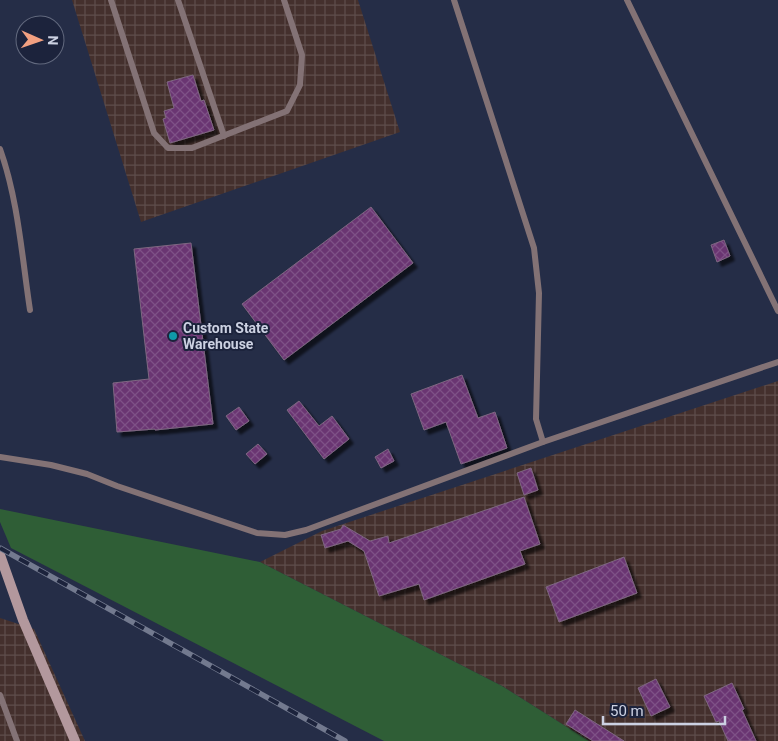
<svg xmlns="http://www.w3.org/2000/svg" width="778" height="741" viewBox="0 0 778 741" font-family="Roboto,sans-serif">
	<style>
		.industrial { fill: url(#industrial-grid) }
		.green { fill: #2f5e36 }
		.building { fill: url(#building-cross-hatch); stroke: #7e6781; filter: url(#shadow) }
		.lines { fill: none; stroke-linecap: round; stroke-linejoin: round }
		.service { stroke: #837275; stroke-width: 6 }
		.secondary { stroke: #b3989d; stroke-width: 10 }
		.rail-casing { stroke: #737a8f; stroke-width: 5.5 }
		.rail { stroke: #1c233c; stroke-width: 4; stroke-dasharray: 11; stroke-linecap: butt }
		.culture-dot { fill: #0f9aa8; stroke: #1c233c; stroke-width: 2 }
		.labels { text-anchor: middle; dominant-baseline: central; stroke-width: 4; stroke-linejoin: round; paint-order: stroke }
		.poi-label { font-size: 14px; font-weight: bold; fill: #ccd1e2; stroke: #1c233c; text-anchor: start }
	</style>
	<defs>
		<pattern id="industrial-grid" width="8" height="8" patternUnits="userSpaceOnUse" patternTransform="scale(1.25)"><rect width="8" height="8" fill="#44302d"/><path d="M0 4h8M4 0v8" fill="none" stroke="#5e4d4b"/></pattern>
		<pattern id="building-cross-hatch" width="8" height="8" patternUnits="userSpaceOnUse" patternTransform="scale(1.25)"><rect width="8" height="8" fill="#6a3572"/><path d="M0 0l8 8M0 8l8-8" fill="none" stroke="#7e5186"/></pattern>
		<filter id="shadow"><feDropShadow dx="4.5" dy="4.5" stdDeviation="1" flood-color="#0009"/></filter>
	</defs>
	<rect width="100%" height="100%" fill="#252d47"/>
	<!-- industrial -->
	<g class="industrial">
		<path d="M72,0h286l42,132 -259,90z"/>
		<path d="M778,381v360h-189l-87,-55 -242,-124 62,-31z"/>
		<path d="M0,618l34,11 51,112h-85z"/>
	</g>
	<!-- green -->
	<path class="green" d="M0,509l260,53 242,124 87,55h-205l-373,-193 -11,-26z"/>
	<!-- building -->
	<g class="building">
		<path d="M193,75l8,26 3,-1 10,30 -44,13 -7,-24 3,-1 -2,-7 10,-3 -7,-26z"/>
		<path d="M371,207l42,56 -129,97 -42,-56z"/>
		<path d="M724,240l6,16 -13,6 -6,-17z"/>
		<path d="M191,243l22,181 -58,6v-1l-38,3 -4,-49 36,-4 -15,-130z"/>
		<path d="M462,375l16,43 17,-6 12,36 -46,16 -15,-42 -22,8 -13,-36z"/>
		<path d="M299,401l20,25 13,-10 17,23 -25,20 -37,-49z"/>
		<path d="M239,407l10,14 -13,9 -10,-14z"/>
		<path d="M258,444l9,10 -12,10 -9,-10z"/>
		<path d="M388,449l6,12 -13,7 -6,-11z"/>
		<path d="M531,468l7,22 -14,5 -7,-22z"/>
		<path d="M524,497l16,47 -20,7 5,13 -101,36 -5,-16 -40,12 -15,-45 -16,-10 -23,7 -4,-13 20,-6 2,-4 27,16 18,-5 1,7z"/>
		<path d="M624,557l13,36 -78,29 -13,-35z"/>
		<path d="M656,679l14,28 -19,9 -13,-28z"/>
		<path d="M732,683l12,26 -2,1 14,31h-28l-9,-20 -3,1 -12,-26z"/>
		<path d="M575,710l49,31h-31l-27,-17z"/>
	</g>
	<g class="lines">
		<!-- service -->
		<g class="service">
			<path d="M111,0l43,133 14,15h24l95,-37 13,-26 2,-30 -18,-55"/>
			<path d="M178,0l46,136"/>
			<path d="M454,0l80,248 5,45 -3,126 7,23"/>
			<path d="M627,0l151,311"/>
			<path d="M0,149c18,50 22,108 30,161"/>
			<path d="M0,457l51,8 36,9 30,12 140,47 28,2 21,-5 237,-88 235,-80"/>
			<path d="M0,695l17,46"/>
		</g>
		<!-- secondary -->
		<path class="secondary" d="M0,555l23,65 52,121"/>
		<defs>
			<path id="rail" d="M0,548l345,193"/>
		</defs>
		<!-- rail casing -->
		<use href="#rail" class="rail-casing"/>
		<!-- rail -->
		<use href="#rail" class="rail"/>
	</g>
	<!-- markers -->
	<circle class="culture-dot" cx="173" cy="336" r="5"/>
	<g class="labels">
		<!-- poi labels -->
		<g class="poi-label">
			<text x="183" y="328">Custom State<tspan x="183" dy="16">Warehouse</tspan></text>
		</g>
	</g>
	<!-- north arrow -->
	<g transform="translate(40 40) rotate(92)"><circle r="24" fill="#1c233c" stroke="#62697e"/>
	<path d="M0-4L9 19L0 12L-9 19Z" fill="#f2a081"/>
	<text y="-8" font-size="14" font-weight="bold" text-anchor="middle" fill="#ccd1e2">N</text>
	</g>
	<!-- scale -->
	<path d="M603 716v8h122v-8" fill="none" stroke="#ccd1e2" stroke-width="2.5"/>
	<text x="610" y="716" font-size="15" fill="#ccd1e2" stroke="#1c233c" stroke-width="4" paint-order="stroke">50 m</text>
</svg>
